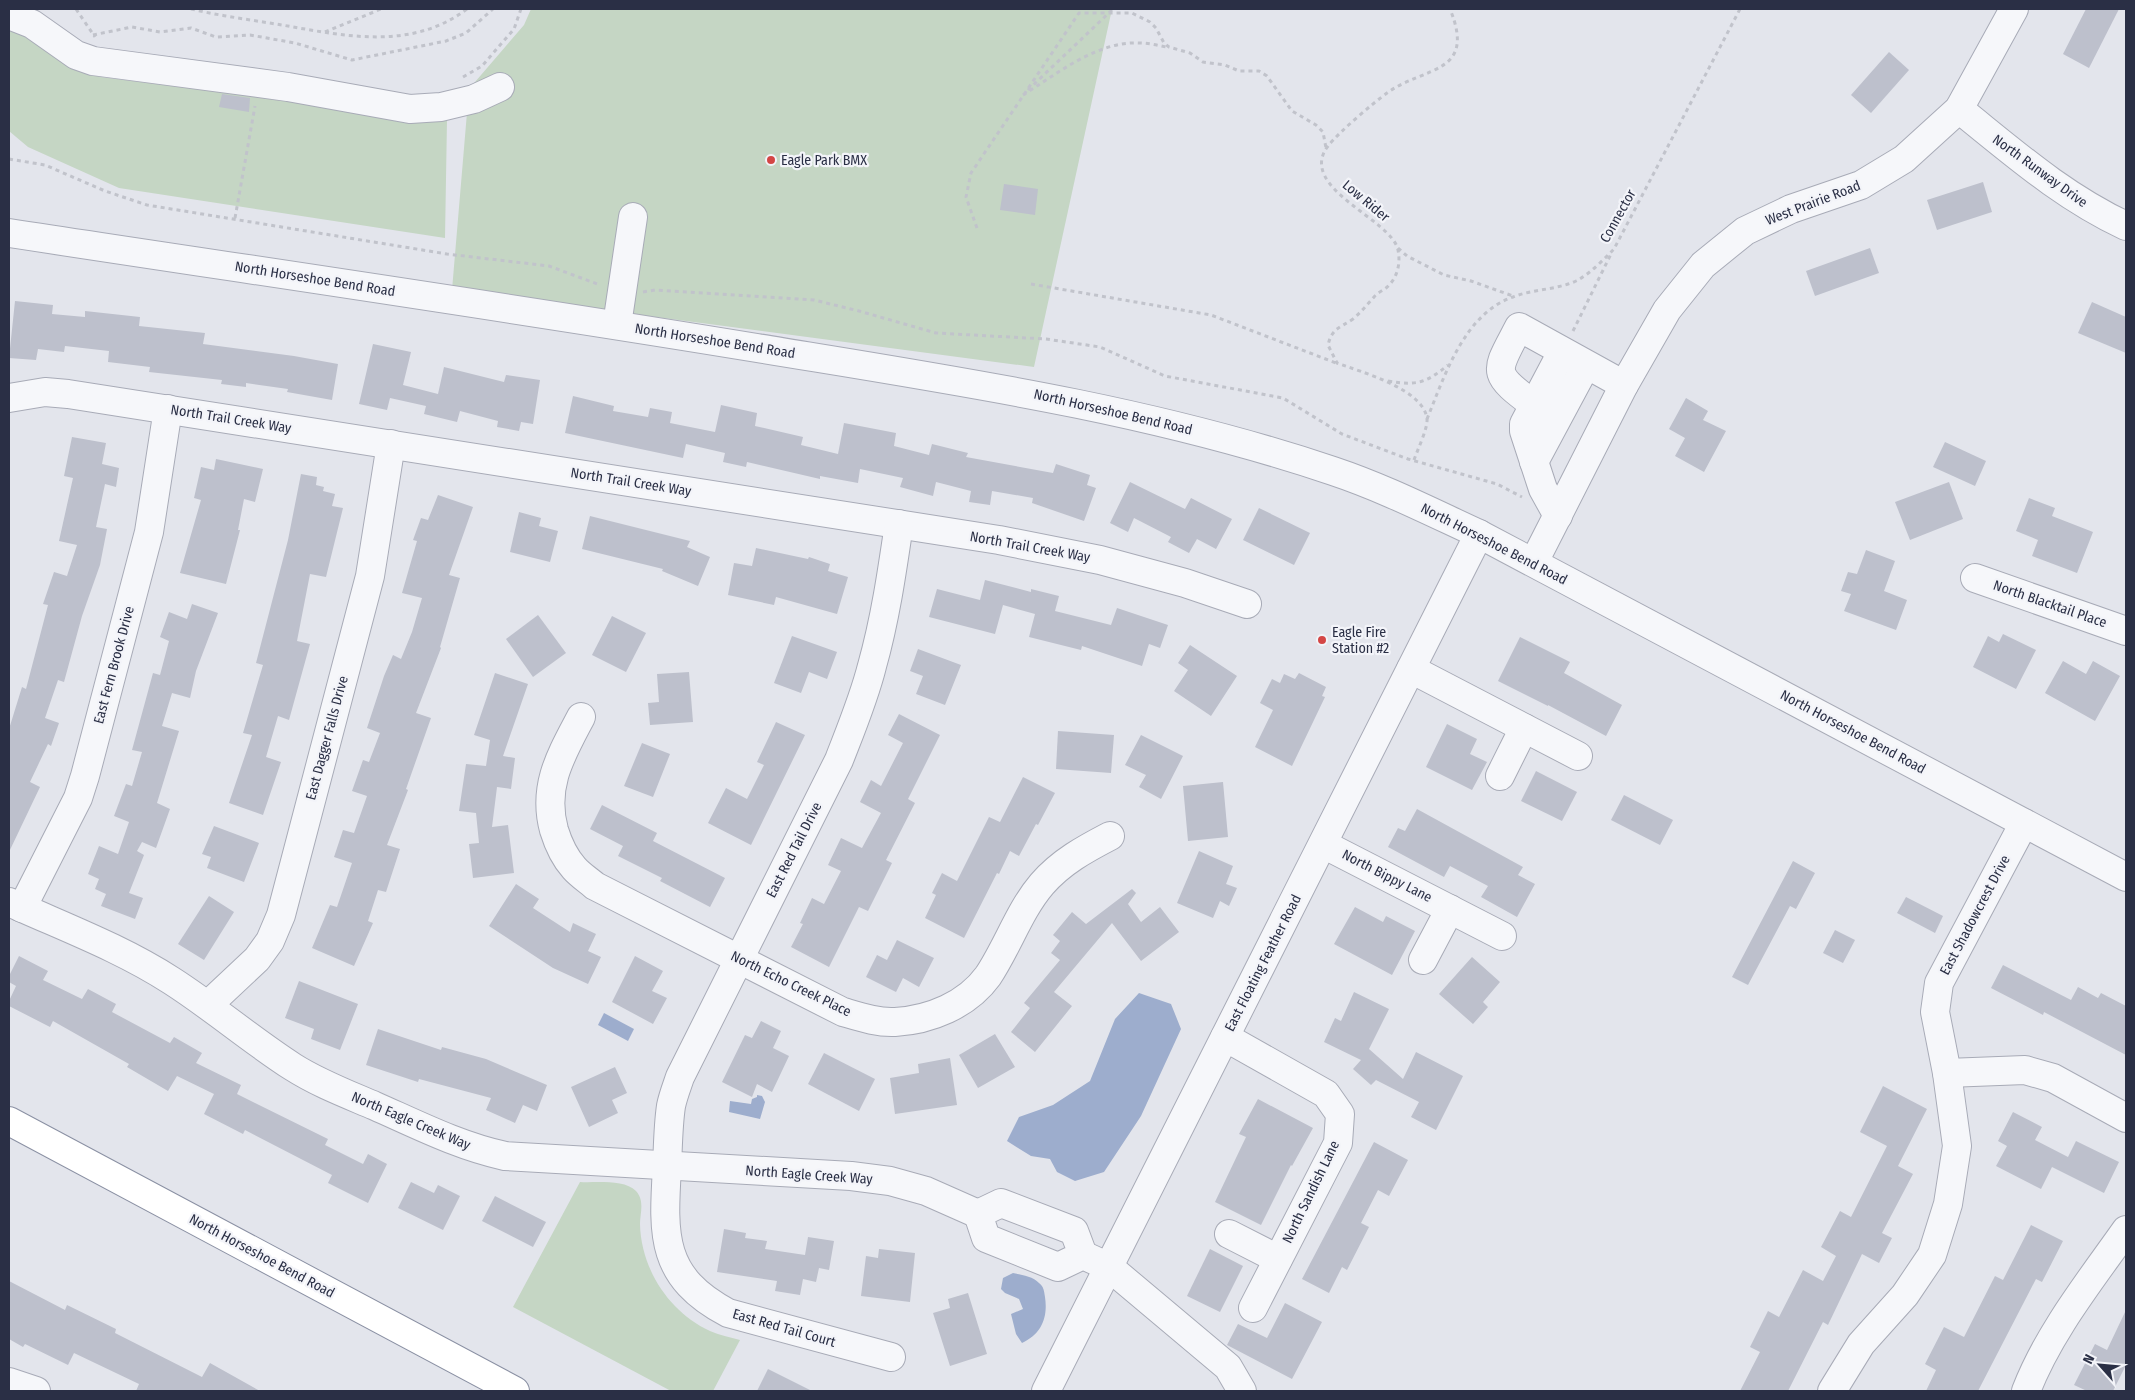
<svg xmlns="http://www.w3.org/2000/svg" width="2135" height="1400" viewBox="0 0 2135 1400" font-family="'Fira Sans Condensed',sans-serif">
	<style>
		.green { fill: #c5d6c4 }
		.water { fill: #9dadcd }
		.building { fill: #bdc0cc }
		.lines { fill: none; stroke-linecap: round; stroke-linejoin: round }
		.minor-casing { stroke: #a8abb7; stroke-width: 30 }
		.highway-casing { stroke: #8a90a3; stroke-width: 30 }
		.path { stroke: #c1c3cb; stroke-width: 3; stroke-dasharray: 4 4; stroke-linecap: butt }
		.minor { stroke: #f6f7fa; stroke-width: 28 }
		.highway { stroke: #fff; stroke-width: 28 }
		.poi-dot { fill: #d44645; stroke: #f3f4f9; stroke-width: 2 }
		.labels { text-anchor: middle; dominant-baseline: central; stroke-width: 4.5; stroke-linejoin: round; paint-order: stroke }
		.poi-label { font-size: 14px; fill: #2a2f45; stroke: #f3f4f9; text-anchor: start }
		.street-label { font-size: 14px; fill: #2a2f45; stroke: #f3f4f9 }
	</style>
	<rect width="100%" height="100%" fill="#e3e5ec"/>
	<!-- green -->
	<g class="green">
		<path d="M531,9h581l-78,358 -582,-77 17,-201 55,-64z"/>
		<path d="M9,30l10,3 49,32 33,12 346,43 -2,118 -326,-50 -91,-41 -19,-16z"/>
		<path d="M580,1182c16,1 44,-3 56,9 9,10 4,22 4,33 1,45 29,88 70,107 9,4 20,6 30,9l-27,51h-42l-158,-84z"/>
	</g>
	<!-- water -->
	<g class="water">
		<path d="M1139,993l32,11 10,25 -40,87 -37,56 -29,9 -18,-9 -7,-13 -19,-3 -24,-15 12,-24 34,-12 37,-24 25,-62z"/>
		<path d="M604,1013l30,16 -6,12 -30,-16z"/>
		<path d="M757,1095l5,1 3,6 -5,17 -31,-7 1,-11 21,3 1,-5 5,-2z"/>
		<path d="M1013,1273c8,2 20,3 26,10 5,4 5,8 6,14 3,20 -3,37 -23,46l-6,-9 -5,-20 12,-5 -4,-10 -14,-6 -4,-4 2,-11z"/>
	</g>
	<!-- building -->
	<g class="building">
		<path d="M2086,9h33l-30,59 -26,-14z"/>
		<path d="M1889,52l20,18 -38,43 -20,-18z"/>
		<path d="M222,94l28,4 -1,14 -30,-5z"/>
		<path d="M1983,182l9,30 -55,18 -10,-30z"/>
		<path d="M1004,184l34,5 -3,26 -35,-5z"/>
		<path d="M1870,248l9,25 -64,23 -9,-25z"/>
		<path d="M15,301l38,4 -1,9 33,3v-6l55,6 -1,9 66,7 -2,11 91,12 44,8 -6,36 -45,-8 1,-3 -42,-6v4l-25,-3 1,-4 -73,-8 1,-5 -42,-5 1,-11 -44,-5 -1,6 -26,-3 -2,11 -27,-2z"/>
		<path d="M2092,302l34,15v36l-48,-20z"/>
		<path d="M373,344l38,8 -8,33 35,9 6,-27 60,15 2,-7 34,5 -7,44 -12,-2 -2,9 -22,-4 1,-6 -38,-10 -3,11 -33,-8 2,-8 -36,-8 -3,12 -28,-6z"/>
		<path d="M573,396l41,10 -1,5 35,6 2,-9 22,4 -2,11 45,9 6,-27 36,8 -2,13 48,11 -2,8 37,9 6,-31 52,10 -2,13 35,9 3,-11 36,9 -2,4 87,16 3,-9 34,11 -3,10 9,3 -12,33 -52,-18 1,-5 -41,-7 -2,14 -21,-3 2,-11 -35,-9 -3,14 -33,-9 3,-9 -43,-9 -2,14 -38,-7v3l-73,-17 -1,5 -23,-5 2,-9 -39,-9 -3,14 -118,-25z"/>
		<path d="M1686,398l22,13 -5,9 23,11 -22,41 -29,-16 10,-18 -16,-9z"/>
		<path d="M72,437l34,6 -4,21 17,4 -3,19 -11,-3 -9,43 11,2 -7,36 -18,51 -18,66 -6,-2 -13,38 14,5 -8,23 -3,-2 -18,38 10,5 -31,65v-123l13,-42 4,2 22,-84 -5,-1 11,-32 13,4 10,-31 -18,-4 14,-63 -9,-2z"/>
		<path d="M1945,442l41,19 -11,25 -42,-19z"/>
		<path d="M216,459l47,10 -8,33 -11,-3 -6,31h2l-14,54 -46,-11 21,-73 -7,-2 7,-31 13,3z"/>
		<path d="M301,474l16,3 -1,8 8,2 -1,4 12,3 -3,12 11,2 -17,69 -16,-3 -13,67 13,3 -21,76 -11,-4 -12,41 15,5 -18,53 -34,-12 23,-68 -9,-2 20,-68 -7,-2 32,-123z"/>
		<path d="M1130,482l55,27 6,-11 41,21 -16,30 -19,-10 -8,14 -21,-11 3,-5 -37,-19 -6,14 -18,-9z"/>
		<path d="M1949,482l14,37 -53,21 -15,-38z"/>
		<path d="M438,495l35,12 -24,68 11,3 -20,69 1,1 -25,65 15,5 -25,71 2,1 -21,55 13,4 -14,43 -8,-2 -10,31 5,2 -19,43 -42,-18 18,-43 7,2 15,-44 -18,-6 9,-27 11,3 13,-37 -15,-5 11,-31 6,2 11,-29 -13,-5 17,-52 9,-21 8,4 11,-27 10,-34 -20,-5 15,-52 -4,-1 8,-22 7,2z"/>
		<path d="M2029,498l26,10 -3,8 41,16 -16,41 -45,-17 6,-16 -22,-9z"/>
		<path d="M1259,508l51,25 -16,32 -51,-25z"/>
		<path d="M519,512l22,6 -2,8 19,5 -8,31 -40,-10z"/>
		<path d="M590,516l100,25 -3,6 23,10 -12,29 -36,-15 1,-2 -81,-20z"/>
		<path d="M756,548l52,11 1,-2 21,7 -2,7 20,6 -11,37 -61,-17 -2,8 -46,-10 6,-32 18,3z"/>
		<path d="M1866,550l29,11 -11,30 23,9 -11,30 -52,-19 7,-17 -10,-3 7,-19 9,2z"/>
		<path d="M985,580l46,12v-3l28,7 -4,15 56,14 6,-17 51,17 -8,23 -11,-4 -7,22 -60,-20 -1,4 -52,-13 6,-23 -32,-9 -8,29 -66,-17 8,-28 43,11z"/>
		<path d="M192,604l26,9 -22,58 -6,27 -18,-5 -10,33 17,5 -22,72 13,6 -14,39 -14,-6 -5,9 7,4 -15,38 14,5 -8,21 -34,-13 5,-12 -11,-5 4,-10 -11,-5 11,-28 19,8 11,-32 -15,-6 12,-32 6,2 10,-34 -10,-2 21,-77 7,2 9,-34 -9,-4 9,-25 18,7z"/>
		<path d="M538,615l28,38 -33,24 -27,-38z"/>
		<path d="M612,616l34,17 -20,39 -34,-17z"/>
		<path d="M2003,634l33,16 -20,39 -43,-22 15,-31 11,6z"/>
		<path d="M792,636l45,16 -10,27 -18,-7 -8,21 -27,-10z"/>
		<path d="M1520,637l50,25 -6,11 58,32 -16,31 -58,-31v1l-50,-25z"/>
		<path d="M1190,645l47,31 -26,40 -37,-25 14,-21 -10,-7z"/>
		<path d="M918,649l43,16 -16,40 -29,-11 7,-18 -13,-5z"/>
		<path d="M2063,661l23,13 7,-13 27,15 -25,45 -50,-28z"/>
		<path d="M689,672l4,50 -43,3 -2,-22 11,-1 -2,-28z"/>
		<path d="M495,673l33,11 -25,72 12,2 -4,31 -14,-2 -5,40 16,-2 6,48 -41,5 -4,-34 10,-1 -3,-30 -17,-2 7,-47 20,2 4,-26 -16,-5z"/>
		<path d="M1299,673l27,14 -4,9 3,1 -33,69 -37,-19 18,-37 -13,-7 12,-24 8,4 4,-9 11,5z"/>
		<path d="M899,714l41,21 -32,64 7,4 -29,57 6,3 -24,48 -9,-4 -30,60 -38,-20 12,-23 -3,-1 12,-25 12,6 17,-33 -13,-6 13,-27 21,10 19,-35 -21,-11 11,-22 10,6 22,-43 -15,-8z"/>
		<path d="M776,722l29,13 -54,110 -43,-22 18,-35 21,11 17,-34 -7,-3z"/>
		<path d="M1447,724l30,15 -7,15 17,8 -15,28 -46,-23z"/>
		<path d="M1058,731l56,4 -3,38 -55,-4z"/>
		<path d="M1141,735l42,21 -22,43 -22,-12 7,-12 -21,-10z"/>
		<path d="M642,743l28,11 -17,43 -29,-11z"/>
		<path d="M1536,771l41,21 -15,29 -41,-20z"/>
		<path d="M1023,777l32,16 -17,32 -2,-1 -17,32 -9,-5 -11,23 -2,-1 -33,65 -39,-20 11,-23 -4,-2 10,-20 15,8 32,-64 11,5z"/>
		<path d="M1223,782l5,55 -40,4 -5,-55z"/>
		<path d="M1624,795l49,25 -13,25 -49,-25z"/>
		<path d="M602,805l55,28 -4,8 72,37 -15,29 -50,-26 2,-3 -44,-22 5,-10 -33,-17z"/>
		<path d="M1417,809l106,58 -5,8 17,9 -18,33 -36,-20 7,-11 -38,-20 -6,11 -56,-30 10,-19 7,3z"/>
		<path d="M214,826l45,17 -15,39 -37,-14 4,-11 -9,-3z"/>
		<path d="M1199,851l34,15 -7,18 11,4 -8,18 -9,-5 -7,17 -36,-15z"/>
		<path d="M1793,861l22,12 -19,36 -6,-3 -42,79 -16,-8z"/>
		<path d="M516,884l23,15 -6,9 37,24 3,-9 23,11 -8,17 13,6 -13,27 -35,-16 -64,-42z"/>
		<path d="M1132,889l4,4 -8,11 13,18 19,-15 19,25 -38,29 -29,-38 -58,69 18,14 -37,46 -24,-20 19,-24 -6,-5 36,-43 -9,-7 9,-12 -7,-6 19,-23 14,12z"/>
		<path d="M209,896l25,16 -30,48 -26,-16z"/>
		<path d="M1906,897l37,19 -8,17 -38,-20z"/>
		<path d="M1355,907l28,15 3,-6 29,15 -23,44 -58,-31z"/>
		<path d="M1835,930l20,10 -12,23 -20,-10z"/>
		<path d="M897,940l37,18 -15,29 -16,-9 -7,14 -30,-15 11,-22 10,5z"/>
		<path d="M19,956l29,15 -5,9 39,19 6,-10 28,15 -4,8 58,31 4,-6 28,16 -6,10 45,22 -4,9 91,45 -3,6 38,19 5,-10 19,10 -19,39 -40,-20 4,-8 -87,-45 -2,4 -39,-20 10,-20 -37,-18 -9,15 -41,-24 2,-3 -76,-43 -3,6 -41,-21v-5l7,-15 -7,-4v-6z"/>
		<path d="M635,956l28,15 -11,20 15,7 -14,26 -41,-22z"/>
		<path d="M1472,957l28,25 -17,20 5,5 -15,17 -34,-30z"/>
		<path d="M2003,965l68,35 7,-13 20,11 3,-5 25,13v49l-82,-43 -1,3 -52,-27z"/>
		<path d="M299,981l59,23 -18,46 -29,-11 3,-10 -29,-11z"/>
		<path d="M1354,992l35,17 -20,40 34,30 13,-27 47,24 -27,54 -25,-13 8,-15 -43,-22 -5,5 -18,-16 8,-9 -37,-18 11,-24 6,3z"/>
		<path d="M761,1021l20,10 -8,17 16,8 -17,36 -15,-8 -5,13 -30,-15 23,-47 7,3z"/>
		<path d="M378,1029l63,21 1,-3 44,12 61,26 -10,26 -14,-6 -8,18 -29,-13 5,-12 -72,-19 -1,3 -52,-17z"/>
		<path d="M995,1034l20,33 -37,21 -19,-33z"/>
		<path d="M824,1053l51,26 -16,32 -51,-27z"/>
		<path d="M950,1058l7,47 -62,9 -5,-36 29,-5 -1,-9z"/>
		<path d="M615,1067l12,26 -15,7 6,13 -29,14 -18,-40z"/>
		<path d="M1883,1086l44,23 -29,57 15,8 -31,59 10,5 -13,25 -17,-9 -34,71 -5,-3 -35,69h-48l20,-39 -10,-5 18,-36 11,6 24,-47 20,11 13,-25 -15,-9 19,-36 11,6 36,-71 -27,-14z"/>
		<path d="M1258,1099l55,29 -21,38 -1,-1 -30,60 -46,-23 31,-65 -7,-3z"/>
		<path d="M2013,1112l29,15 -7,13 33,17 8,-16 43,21 -15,31 -52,-26 -11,22 -45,-23 11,-20 -9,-5z"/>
		<path d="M1374,1142l34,18 -19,36 -11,-6 -17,33 8,4 -22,43 -5,-3 -13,26 -27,-14z"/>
		<path d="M411,1182l23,11 4,-8 22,11 -17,34 -45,-22z"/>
		<path d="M495,1196l51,26 -13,25 -51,-26z"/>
		<path d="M2031,1225l32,16 -21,41 -6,-3 -58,112h-52l10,-21 -11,-6 19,-37 20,10 31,-61 8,4z"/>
		<path d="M724,1229l22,4 -1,5 22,3 -2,8 40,6 3,-18 26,4 -5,29 -10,-2 -3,14 -13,-3 -3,16 -25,-4 2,-10 -60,-9z"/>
		<path d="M879,1249l36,4 -5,49 -49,-6 5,-40 12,2z"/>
		<path d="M1210,1249l33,17 -23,46 -33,-16z"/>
		<path d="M9,1281l56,29 2,-5 49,24 -1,4 87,44 8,-14 50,28h-124l3,-7 -65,-31 -6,12 -43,-21 -2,3 -14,-8z"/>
		<path d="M968,1293l19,61 -37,12 -17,-53 17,-5 -2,-9z"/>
		<path d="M1285,1303l37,19 -30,57 -65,-34 11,-21 29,14z"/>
		<path d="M2126,1310v55l-13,26h-26l-13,-6 21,-41 12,6z"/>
		<path d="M768,1369l44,22h-55z"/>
	</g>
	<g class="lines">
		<defs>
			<g id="minor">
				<path d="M9,15l23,9 44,31 17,6 195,26 122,22 31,-2 33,-8 26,-12"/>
				<path d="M1959,109c55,44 103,87 167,117"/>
				<path d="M9,233c249,38 499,74 748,115 194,32 389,60 576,123 51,17 98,41 146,63l647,343"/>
				<path d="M617,325l16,-108"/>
				<path d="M9,398l36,-6 23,2 931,146 101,20 85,23 62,21"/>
				<path d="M1534,405c-44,-33 -39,-32 -15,-78l105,58"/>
				<path d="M1534,462l52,-97"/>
				<path d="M1558,516l-15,-27 -19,-58v-7l38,-72"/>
				<path d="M1534,562l90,-177 43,-75 36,-45 42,-34 46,-22 70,-24 43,-26 55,-50 55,-100"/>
				<path d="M1975,578l151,53"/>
				<path d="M1411,669l167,87"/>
				<path d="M581,717c-20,38 -39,69 -27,113 4,13 11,28 20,38 6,7 14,12 21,18l248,126c17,5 35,11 52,10 35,-2 72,-17 93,-46 20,-30 31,-65 54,-92 19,-22 43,-35 68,-48"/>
				<path d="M1500,776l24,-48"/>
				<path d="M1323,844l179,92"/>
				<path d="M9,902c55,25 112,46 163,79 42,27 79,59 121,86 25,16 54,27 82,39 43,19 84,40 130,50l346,20 39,5 36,10 52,23"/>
				<path d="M22,908l56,-110 7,-22 64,-244 19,-123"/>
				<path d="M1423,960l27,-51"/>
				<path d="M208,1005l49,-46 13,-18 11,-26 89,-339 21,-132"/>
				<path d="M1225,1037l101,57 14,20 -2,29 -85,165"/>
				<path d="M1947,1073l78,-3 28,8 73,40"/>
				<path d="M1229,1234l49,25"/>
				<path d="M1083,1255l-25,12 -72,-29 -8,-24 23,-11 73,28 9,24 26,12 119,100 14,24"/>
				<path d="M891,1357l-163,-44c-68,-36 -65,-78 -61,-146 1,-20 1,-41 4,-61 2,-10 6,-20 9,-29l159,-317c12,-31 25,-62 33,-94 13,-46 20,-94 27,-142"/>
				<path d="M9,1382l27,9"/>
				<path d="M1046,1391l433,-857"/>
				<path d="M1832,1391l29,-47 44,-49 27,-40 16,-51 9,-58 -10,-73 -12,-61 4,-29 85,-160"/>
				<path d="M2026,1391c23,-59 64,-110 100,-161"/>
			</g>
			<path id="highway" d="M9,1121l506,270"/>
		</defs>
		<!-- minor casing -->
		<use href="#minor" class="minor-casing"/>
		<!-- highway casing -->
		<use href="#highway" class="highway-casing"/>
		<!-- path -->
		<g class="path">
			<path d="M76,9l19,28"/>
			<path d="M191,9c30,7 61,11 91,16 63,11 129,26 185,-16"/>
			<path d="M325,32l56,-23"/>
			<path d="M93,35l39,-8 28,5 31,-4 25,9 34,-2 45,8 57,17 94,-19 20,-8 27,-24"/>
			<path d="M463,77l19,-11 32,-37 7,-20"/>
			<path d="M1028,90l85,-81"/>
			<path d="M1023,95c34,-21 74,-54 116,-52 9,0 18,2 27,4"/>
			<path d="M9,159l36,6 60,26 42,14 300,49 102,12 51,19"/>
			<path d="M235,218l20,-112"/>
			<path d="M977,228l-11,-31 5,-24 108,-160h53l18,9 6,6 8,15 5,4 21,6 13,9 22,3 14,6h20l8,5 25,35 24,14 7,7 3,16"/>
			<path d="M1398,248l9,8 37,19 27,6 42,15"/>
			<path d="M1031,284l180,31 125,48"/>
			<path d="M643,292l12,-2 159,10 45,11 77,22 110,6 54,8 65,29 118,22 59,36 66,25 89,25 25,13"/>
			<path d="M1573,331l39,-79"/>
			<path d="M1388,381c29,5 38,2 60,-16"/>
			<path d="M1427,419c18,-44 37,-105 86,-122 20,-8 43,-7 63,-16 14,-7 27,-21 38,-32l126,-240"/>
			<path d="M1414,460c3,-9 14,-32 13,-41 -3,-30 -66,-47 -90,-56l-9,-18c4,-17 12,-17 25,-26 8,-7 14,-14 21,-22 3,-4 8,-6 12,-9 11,-9 15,-24 12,-38 -6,-31 -102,-62 -70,-104 12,-15 44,-42 59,-53 37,-27 90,-18 63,-84"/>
		</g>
		<!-- minor -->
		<use href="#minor" class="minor"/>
		<!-- highway -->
		<use href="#highway" class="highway"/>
	</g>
	<!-- markers -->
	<g class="poi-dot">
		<circle cx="771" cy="160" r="5"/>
		<circle cx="1322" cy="640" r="5"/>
	</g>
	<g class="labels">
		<!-- poi labels -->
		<g class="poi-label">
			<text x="781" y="160">Eagle Park BMX</text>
			<text x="1332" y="632">Eagle Fire<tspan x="1332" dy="16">Station #2</tspan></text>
		</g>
		<!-- street labels -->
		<g class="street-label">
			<text transform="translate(2040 171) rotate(36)">North Runway Drive</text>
			<text transform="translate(1366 201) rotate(40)">Low Rider</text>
			<text transform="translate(1813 203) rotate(-21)">West Prairie Road</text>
			<text transform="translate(1618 216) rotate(-61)">Connector</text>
			<text transform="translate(315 279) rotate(9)">North Horseshoe Bend Road</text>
			<text transform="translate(715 341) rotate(9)">North Horseshoe Bend Road</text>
			<text transform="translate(1113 412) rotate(13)">North Horseshoe Bend Road</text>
			<text transform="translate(231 419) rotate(9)">North Trail Creek Way</text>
			<text transform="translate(631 482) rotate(9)">North Trail Creek Way</text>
			<text transform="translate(1494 544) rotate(27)">North Horseshoe Bend Road</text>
			<text transform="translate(1030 547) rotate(10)">North Trail Creek Way</text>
			<text transform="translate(2050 604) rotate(19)">North Blacktail Place</text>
			<text transform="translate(114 665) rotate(-75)">East Fern Brook Drive</text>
			<text transform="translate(1853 732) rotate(28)">North Horseshoe Bend Road</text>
			<text transform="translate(327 738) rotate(-75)">East Dagger Falls Drive</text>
			<text transform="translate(794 850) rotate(-63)">East Red Tail Drive</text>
			<text transform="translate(1387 876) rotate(27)">North Bippy Lane</text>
			<text transform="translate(1975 915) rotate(-62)">East Shadowcrest Drive</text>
			<text transform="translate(1263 963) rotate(-63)">East Floating Feather Road</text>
			<text transform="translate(791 984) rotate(26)">North Echo Creek Place</text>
			<text transform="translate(411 1121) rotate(23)">North Eagle Creek Way</text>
			<text transform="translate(809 1175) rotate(4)">North Eagle Creek Way</text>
			<text transform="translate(1311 1192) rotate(-64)">North Sandish Lane</text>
			<text transform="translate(262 1256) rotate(28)">North Horseshoe Bend Road</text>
			<text transform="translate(784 1328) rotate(16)">East Red Tail Court</text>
		</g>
	</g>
	<!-- border -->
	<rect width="2135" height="1400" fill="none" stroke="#2a2f45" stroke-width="20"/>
	<!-- north arrow -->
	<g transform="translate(2100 1365) rotate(297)" stroke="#f3f4f9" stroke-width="4" paint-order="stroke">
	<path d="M0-4L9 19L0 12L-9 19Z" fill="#2a2f45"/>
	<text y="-8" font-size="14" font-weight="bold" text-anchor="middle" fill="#2a2f45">N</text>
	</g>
</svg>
